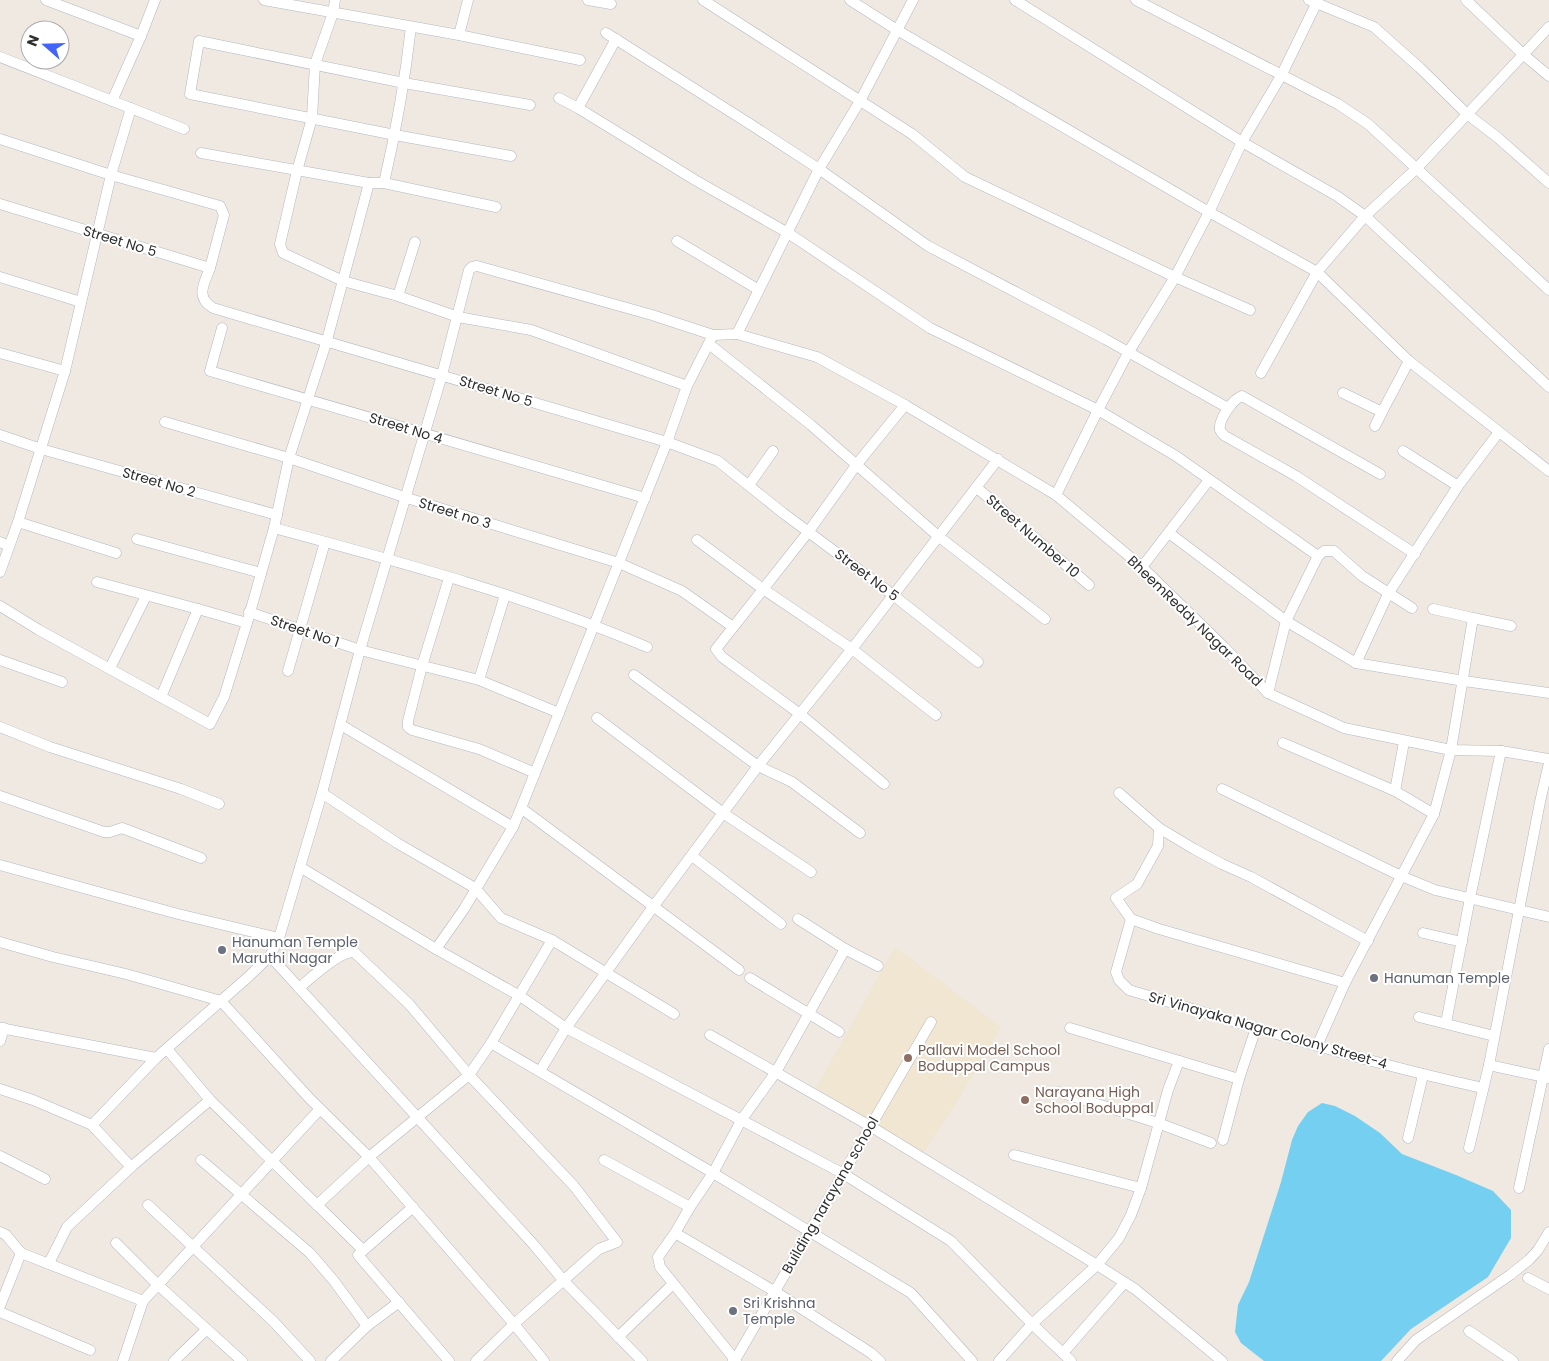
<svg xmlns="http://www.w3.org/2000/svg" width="1549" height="1361" font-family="Poppins,sans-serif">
<rect width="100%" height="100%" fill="#efe9e1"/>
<!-- education -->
<path fill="#f0e6d1" d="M 895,947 L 1001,1027 L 955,1105 L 923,1153 L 816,1088 Z"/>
<!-- water -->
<path fill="#75cff0" d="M 1322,1103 L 1335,1106 L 1355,1116 L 1380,1133 L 1402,1154 L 1456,1175 L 1493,1191 L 1511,1210 L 1511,1238 L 1488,1277 L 1411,1329 L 1381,1361 L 1264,1361 L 1241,1343 L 1235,1332 L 1238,1305 L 1249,1282 L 1281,1182 L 1292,1140 L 1298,1126 L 1308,1112 Z"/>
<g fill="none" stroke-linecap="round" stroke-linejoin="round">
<!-- street casing -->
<g stroke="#b4b7c1" stroke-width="11">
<g id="street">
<path d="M 46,0 L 141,36"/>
<path d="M 264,0 L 459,35 L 580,60"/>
<path d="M 335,0 L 333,13 L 315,64 L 312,118 L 297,171 L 280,244 L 283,253 L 343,281 L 398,296 L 458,317 L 531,330 L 687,386"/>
<path d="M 588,0 L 611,4"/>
<path d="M 703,0 L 912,134 L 965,177 L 1175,277 L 1250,310"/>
<path d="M 850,0 L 897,30 L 1209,212 L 1317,272 L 1409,361 L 1549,471"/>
<path d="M 1015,0 L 1242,142 L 1337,196 L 1365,216 L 1549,387"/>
<path d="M 1136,0 L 1338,104 L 1368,124 L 1549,290"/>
<path d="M 1309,0 L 1374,27 L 1420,68 L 1467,114 L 1497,137 L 1549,183"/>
<path d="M 1466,0 L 1524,55 L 1549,76"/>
<path d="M 606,33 L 750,124 L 819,169 L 928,246 L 1105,339 L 1228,408"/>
<path d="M 459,35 L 468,0"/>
<path d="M 616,39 L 578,108 L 695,180 L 788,233 L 930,328 L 1098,410 L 1176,456 L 1318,556 L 1324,551 L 1334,551 L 1362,576 L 1412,608"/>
<path d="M 0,57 L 184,129"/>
<path d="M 559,98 L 578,108"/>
<path d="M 112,101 L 141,36 L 155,0"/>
<path d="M 0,139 L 111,175 L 220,206 L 224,215 L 210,268"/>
<path d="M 201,153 L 369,183"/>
<path d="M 511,156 L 395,135 L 190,94 L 199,41 L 404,83 L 530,105"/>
<path d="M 384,183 C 396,131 405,80 411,27"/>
<path d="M 0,204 L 210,268 C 204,284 195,297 213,308 L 667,442 L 718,461 L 783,513 L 893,595 L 978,662"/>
<path d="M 677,241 L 759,290"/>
<path d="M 0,277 L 81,302"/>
<path d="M 398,296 L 415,242"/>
<path d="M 222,328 L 210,371 L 645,498"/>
<path d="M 737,334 L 817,357 L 905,405 L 1056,495 L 1142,567 L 1224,647 L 1268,693 L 1344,728 L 1451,750 L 1501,751 L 1549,759"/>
<path d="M 709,344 L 811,425 L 938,536 L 1045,619"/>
<path d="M 0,353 L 65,371 L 18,522 L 0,572"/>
<path d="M 65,371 L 111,175 L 131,108"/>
<path d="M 1261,373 L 1317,272 L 1365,216 L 1416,169 L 1549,27"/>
<path d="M 1343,393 L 1382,412 L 1409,361"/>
<path d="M 165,422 L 289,458 L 407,498 L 619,563 L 682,591 L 733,627"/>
<path d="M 1375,426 L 1382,412"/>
<path d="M 0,435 L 41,449 L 277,515"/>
<path d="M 1403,451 L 1458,486"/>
<path d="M 1380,474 L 1242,396 C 1233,399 1218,420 1220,430 C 1221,433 1223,434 1225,436 L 1296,476 L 1415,554"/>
<path d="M 749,485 L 773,451"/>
<path d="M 976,487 L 1089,585"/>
<path d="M 1056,495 L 1098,410 L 1128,353 L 1175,277 L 1209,212 L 1242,142 L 1281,76 L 1318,0"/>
<path d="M 18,522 L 116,553"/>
<path d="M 274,528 C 400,562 527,596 647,647"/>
<path d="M 1169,533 L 1286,621 L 1356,663 L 1464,681 L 1549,693"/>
<path d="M 137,539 L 261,573"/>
<path d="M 697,540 L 763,589 L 852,649 L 936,715"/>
<path d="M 0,542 L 9,546"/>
<path d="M 1142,567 L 1209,480"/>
<path d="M 449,578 L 422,666 L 408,721 L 408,727 L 412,730 L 479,749 L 535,773"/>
<path d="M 97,582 L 198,609"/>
<path d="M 0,606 L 39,630 L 210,724 L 224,697 L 247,623 L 274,528 L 289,458 L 327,340 L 369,183 L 384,183 L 496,207"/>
<path d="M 249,612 L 360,650 L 479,680 L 559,713"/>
<path d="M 1473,618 L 1511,626"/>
<path d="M 0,660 L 62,682"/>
<path d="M 1356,663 L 1388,594 L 1458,486 L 1499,432"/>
<path d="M 110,668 L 146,596"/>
<path d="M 288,671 L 325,542"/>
<path d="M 634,675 L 758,766 L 792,782 L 860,833"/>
<path d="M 479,680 L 505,595"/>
<path d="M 1268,693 L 1286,621 L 1318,556"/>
<path d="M 161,697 L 198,609 L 247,623"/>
<path d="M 597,718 L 723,813 L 811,872"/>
<path d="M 341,725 L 513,827"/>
<path d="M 0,727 L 50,747 L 181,789 L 219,804"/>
<path d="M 1283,743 L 1395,791 L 1404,742"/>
<path d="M 884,784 L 800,714 L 722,657 L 716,649 L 809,531 L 857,464 L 905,405"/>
<path d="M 1222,789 L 1401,876 L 1435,890 L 1549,917"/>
<path d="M 1395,791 L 1434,814"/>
<path d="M 322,793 L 397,843 L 475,888 L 501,918 L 552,940"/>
<path d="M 1119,793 L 1159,828 L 1194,849 L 1222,864 L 1251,877 L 1368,941"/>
<path d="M 0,796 L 104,832 L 110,832 L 122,828 L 201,858"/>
<path d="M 521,808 L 739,970"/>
<path d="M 1159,828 L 1158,846 L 1137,884 L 1116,898 L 1131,919 L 1159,929 L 1345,983"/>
<path d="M 692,856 L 781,924"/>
<path d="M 0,865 L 178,914 L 279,938"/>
<path d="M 300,867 L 436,949 L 520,996 L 566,1028 L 842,1173 L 951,1241 L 1032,1324 L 1071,1361"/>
<path d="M 1131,919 L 1116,972 L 1119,980 L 1129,990 C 1247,1025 1363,1062 1483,1088"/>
<path d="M 1423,933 L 1462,942"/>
<path d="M 0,942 L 53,957 L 126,974 L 221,1001 L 310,1099 L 369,1157 L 514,1324 L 544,1361"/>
<path d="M 436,949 L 464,909 L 513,827 L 521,808 L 667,442 L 687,386 L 713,335 L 737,334 L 819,169 L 860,101 L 913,0"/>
<path d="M 845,949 L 878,966"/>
<path d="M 270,956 L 534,1245 L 564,1281 L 642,1361"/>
<path d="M 750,978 L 839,1032"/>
<path d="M 299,988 C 311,978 339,951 354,952 L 409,1004 L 469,1075 L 491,1043 L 552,940 L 674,1014"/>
<path d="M 1419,1017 L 1494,1036"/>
<path d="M 1446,1023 L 1470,898 L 1501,751"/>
<path d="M 0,1028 L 156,1058"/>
<path d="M 1070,1028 L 1239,1079 L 1256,1028"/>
<path d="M 710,1035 L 870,1126 L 1097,1265 L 1135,1289 L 1222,1361"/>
<path d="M 0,1041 L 4,1028"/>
<path d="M 491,1043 L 713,1173 L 911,1293 L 972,1361"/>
<path d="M 1317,1046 L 1345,983 L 1434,814 L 1451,750 L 1473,618 L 1433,609"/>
<path d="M 167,1049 L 210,1100 L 363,1250"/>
<path d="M 1489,1065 L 1549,1078"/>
<path d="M 540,1071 L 566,1028 L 653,907 L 758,766 L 852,649 L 998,459"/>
<path d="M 0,1089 L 33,1100 L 92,1125 L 131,1167"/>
<path d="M 1059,1092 L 1158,1123 L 1211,1143"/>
<path d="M 92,1125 L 156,1058 L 247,978 L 270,956 L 279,938 L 322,793 L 360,650 L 442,375 L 469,270 L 472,267 L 477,266 L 652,315 L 713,335"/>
<path d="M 1408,1138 L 1423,1075"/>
<path d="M 1223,1140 L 1239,1079"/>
<path d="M 1469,1148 L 1489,1065 L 1540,802 L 1549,763"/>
<path d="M 1014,1155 L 1141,1188"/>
<path d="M 0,1156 L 45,1179"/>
<path d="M 201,1160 L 310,1253 L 334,1281 L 367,1326"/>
<path d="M 604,1160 L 690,1207"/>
<path d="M 1519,1188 L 1549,1049"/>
<path d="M 148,1205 L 273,1321 L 310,1361"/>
<path d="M 317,1205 L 369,1157 L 469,1075 L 574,1186 L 617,1242 L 599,1249 L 514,1324 L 476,1361"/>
<path d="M 413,1207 L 358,1255 L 449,1361"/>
<path d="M 0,1232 L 6,1235 L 21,1253 L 0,1306"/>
<path d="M 675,1233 L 774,1291 L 871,1353 L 880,1361"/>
<path d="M 116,1243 L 158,1285 L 242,1361"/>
<path d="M 21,1253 L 143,1301"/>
<path d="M 49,1263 L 67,1227 L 131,1167 L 210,1100"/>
<path d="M 1528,1278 L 1549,1289"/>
<path d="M 0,1312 L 90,1350"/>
<path d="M 1469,1331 L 1513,1361"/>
<path d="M 618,1337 L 673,1284"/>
<path d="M 1063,1353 L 1124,1283"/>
<path d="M 123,1361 L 143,1301 L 320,1109"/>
<path d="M 174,1361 L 207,1329"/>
<path d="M 331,1361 L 367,1326 L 399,1302"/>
<path d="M 733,1361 L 738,1355 L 931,1022"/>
<path d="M 736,1361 L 660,1267 L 658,1257 L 675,1233 L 690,1207 L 713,1173 L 742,1119 L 776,1072 L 845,949 L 798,919"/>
<path d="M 999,1361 L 1032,1324 L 1097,1265 L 1119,1238 L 1131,1215 L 1141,1188 L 1168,1090 L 1179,1061"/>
<path d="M 1397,1361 L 1416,1340 L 1510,1275 L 1529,1260 L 1538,1250 L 1549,1232"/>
</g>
</g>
<!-- street -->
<use href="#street" stroke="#fff" stroke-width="10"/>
</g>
<!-- markers -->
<g fill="#6b7280" stroke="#fff" stroke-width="2">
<circle cx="222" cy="950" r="5"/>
<circle cx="1374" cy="978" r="5"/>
<circle cx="733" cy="1311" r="5"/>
</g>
<g fill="#8d6e63" stroke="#fff" stroke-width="2">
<circle cx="908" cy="1058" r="5"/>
<circle cx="1025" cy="1100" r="5"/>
</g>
<g text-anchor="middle" stroke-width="4" stroke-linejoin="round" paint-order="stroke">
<!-- street labels -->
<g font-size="14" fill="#2e2e2e" stroke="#fff">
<text transform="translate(120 241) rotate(17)" y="5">Street No 5</text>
<text transform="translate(496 391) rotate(17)" y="5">Street No 5</text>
<text transform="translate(406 428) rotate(17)" y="5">Street No 4</text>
<text transform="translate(159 482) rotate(16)" y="5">Street No 2</text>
<text transform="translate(455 513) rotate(17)" y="5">Street no 3</text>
<text transform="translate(1033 536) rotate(41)" y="5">Street Number 10</text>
<text transform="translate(867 575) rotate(37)" y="5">Street No 5</text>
<text transform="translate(1195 621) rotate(44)" y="5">BheemReddy Nagar Road</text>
<text transform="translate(305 631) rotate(19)" y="5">Street No 1</text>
<text transform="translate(1268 1030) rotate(16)" y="5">Sri Vinayaka Nagar Colony Street-4</text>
<text transform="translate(830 1195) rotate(-60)" y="5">Building narayana school</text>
</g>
<!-- worship labels -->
<g font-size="14" fill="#5b616d" stroke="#fff" text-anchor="start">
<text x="232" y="947">Hanuman Temple<tspan x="232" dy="16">Maruthi Nagar</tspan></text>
<text x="1384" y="983">Hanuman Temple</text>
<text x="743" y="1308">Sri Krishna<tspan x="743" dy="16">Temple</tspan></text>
</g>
<!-- education labels -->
<g font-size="14" fill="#785e54" stroke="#fff" text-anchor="start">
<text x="918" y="1055">Pallavi Model School<tspan x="918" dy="16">Boduppal Campus</tspan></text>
<text x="1035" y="1097">Narayana High<tspan x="1035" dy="16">School Boduppal</tspan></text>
</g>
</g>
<!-- north arrow -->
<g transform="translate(45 45) rotate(290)"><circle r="24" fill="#ffffff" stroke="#ababab"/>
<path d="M0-4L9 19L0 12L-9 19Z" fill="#4264fb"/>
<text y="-8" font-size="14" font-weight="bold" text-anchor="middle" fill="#2e2e2e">N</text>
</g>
</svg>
